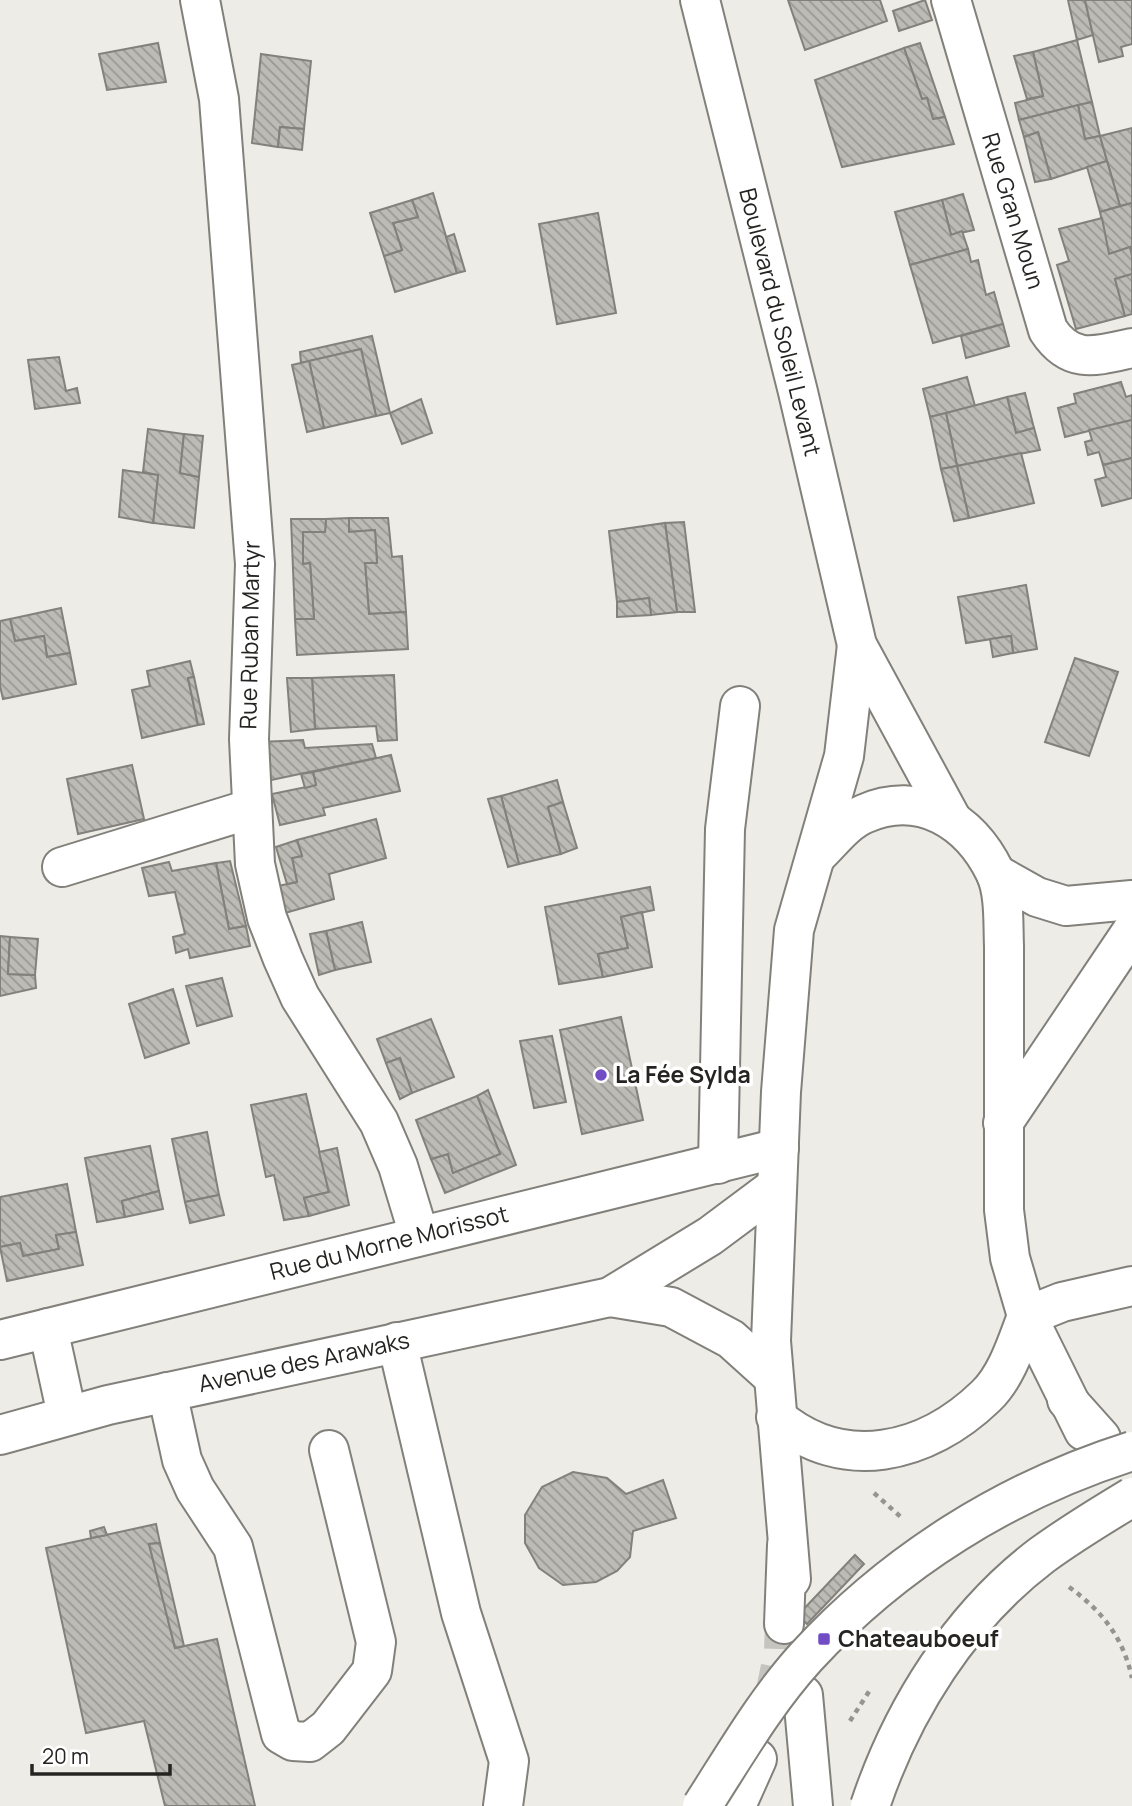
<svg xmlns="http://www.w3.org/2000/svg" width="1132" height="1806" font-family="Manrope,sans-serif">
<defs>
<pattern id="building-back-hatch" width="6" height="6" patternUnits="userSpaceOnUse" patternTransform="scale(1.75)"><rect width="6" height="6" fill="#bdbbb5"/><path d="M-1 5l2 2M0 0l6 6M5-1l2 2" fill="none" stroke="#999893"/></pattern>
</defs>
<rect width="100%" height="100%" fill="#eeece6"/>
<!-- building -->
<g fill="url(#building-back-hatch)" stroke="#82817b" stroke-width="2">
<path d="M 788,0 L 880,0 L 887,21 L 805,50 Z"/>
<path d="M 925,0 L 932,20 L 899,31 L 893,11 Z"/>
<path d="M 1068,0 L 1085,0 L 1093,35 L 1077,40 Z"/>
<path d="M 1085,0 L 1132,0 L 1132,44 L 1121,47 L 1123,56 L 1099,62 Z"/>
<path d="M 1077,40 L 1092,102 L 1019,120 L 1015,103 L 1043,96 L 1033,52 Z"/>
<path d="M 158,43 L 166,82 L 107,90 L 99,54 Z"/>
<path d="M 920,43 L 945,117 L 933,119 L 927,98 L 922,99 L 904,48 Z"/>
<path d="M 904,48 L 922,99 L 927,98 L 933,119 L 945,117 L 954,144 L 842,167 L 815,80 Z"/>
<path d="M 1033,52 L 1043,96 L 1027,99 L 1014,56 Z"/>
<path d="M 261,54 L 311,61 L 304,129 L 280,127 L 278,147 L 252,143 Z"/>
<path d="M 1092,102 L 1100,136 L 1085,139 L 1078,105 Z"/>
<path d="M 1078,105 L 1085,139 L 1100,136 L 1107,161 L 1051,179 L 1038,132 L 1024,137 L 1019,120 Z"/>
<path d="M 280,127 L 304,129 L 302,150 L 278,147 Z"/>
<path d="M 1132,128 L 1132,203 L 1120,206 L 1100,136 Z"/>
<path d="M 1038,132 L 1051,179 L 1035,182 L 1024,137 Z"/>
<path d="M 1107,161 L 1120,206 L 1100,212 L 1087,167 Z"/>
<path d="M 433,193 L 457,273 L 395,292 L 384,256 L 402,250 L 393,223 L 418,217 L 412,200 Z"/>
<path d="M 963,194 L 974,230 L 951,235 L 942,200 Z"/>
<path d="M 412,200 L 418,217 L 393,223 L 402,250 L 384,256 L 370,213 Z"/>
<path d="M 942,200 L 951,235 L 962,231 L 968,249 L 910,265 L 895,212 Z"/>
<path d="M 1132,203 L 1132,256 L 1130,247 L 1109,254 L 1100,212 Z"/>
<path d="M 598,213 L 616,313 L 557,324 L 539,224 Z"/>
<path d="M 1102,218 L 1109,254 L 1130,247 L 1132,256 L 1132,274 L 1115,279 L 1125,316 L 1076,329 L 1057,265 L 1069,261 L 1059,229 Z"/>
<path d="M 454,234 L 465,271 L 457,273 L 446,237 Z"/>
<path d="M 968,249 L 971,262 L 978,260 L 986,295 L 994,292 L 1003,324 L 933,343 L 910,265 Z"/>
<path d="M 1132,274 L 1132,314 L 1125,316 L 1115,279 Z"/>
<path d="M 1003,324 L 1009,346 L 966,358 L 961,336 Z"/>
<path d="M 372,336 L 390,413 L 376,416 L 361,349 L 301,363 L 300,352 Z"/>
<path d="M 361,349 L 376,416 L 324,428 L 309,361 Z"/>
<path d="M 59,357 L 66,391 L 77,388 L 80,403 L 35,409 L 28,360 Z"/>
<path d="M 309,361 L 324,428 L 307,432 L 292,365 Z"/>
<path d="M 967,377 L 975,406 L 930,417 L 923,389 Z"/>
<path d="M 1121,382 L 1126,397 L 1132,395 L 1132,420 L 1065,437 L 1058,408 L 1076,403 L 1074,394 Z"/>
<path d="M 1025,393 L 1034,428 L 1016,433 L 1007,397 Z"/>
<path d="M 1007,397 L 1016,433 L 1034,428 L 1040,450 L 957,466 L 946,413 Z"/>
<path d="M 421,399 L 432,433 L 402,444 L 390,413 Z"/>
<path d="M 946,413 L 957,466 L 941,469 L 930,417 Z"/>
<path d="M 1132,420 L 1132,458 L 1103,465 L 1099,452 L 1088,455 L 1085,442 L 1092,440 L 1089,430 Z"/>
<path d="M 148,429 L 184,434 L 180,473 L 199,477 L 194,528 L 153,523 L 158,475 L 143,472 Z"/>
<path d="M 184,434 L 203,436 L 199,477 L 180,473 Z"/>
<path d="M 1021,453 L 1034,503 L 969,518 L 957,466 Z"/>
<path d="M 1132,458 L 1132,498 L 1102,506 L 1095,480 L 1106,477 L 1103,465 Z"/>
<path d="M 957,466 L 969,518 L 954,521 L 941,469 Z"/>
<path d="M 123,470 L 158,475 L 153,523 L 119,517 Z"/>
<path d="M 349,518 L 388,518 L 392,557 L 402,556 L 406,612 L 369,614 L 365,563 L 377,563 L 375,530 L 349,532 Z"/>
<path d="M 349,518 L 349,532 L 375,530 L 377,563 L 365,563 L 369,614 L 406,612 L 408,649 L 297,655 L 295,619 L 314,619 L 310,563 L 303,564 L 303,532 L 325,532 L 326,519 Z"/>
<path d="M 291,519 L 326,519 L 325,532 L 303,532 L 303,564 L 310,563 L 314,619 L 295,619 Z"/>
<path d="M 684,522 L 695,612 L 677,612 L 665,523 Z"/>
<path d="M 665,523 L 677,612 L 651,615 L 649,598 L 617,602 L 609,531 Z"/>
<path d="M 1026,585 L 1037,649 L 1013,653 L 1011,636 L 966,643 L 958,597 Z"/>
<path d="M 649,598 L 651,615 L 617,617 L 617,602 Z"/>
<path d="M 61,608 L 70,653 L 47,657 L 44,636 L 15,641 L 10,619 Z"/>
<path d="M 10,619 L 15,641 L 44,636 L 47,657 L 70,653 L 76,684 L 3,699 L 0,686 L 0,621 Z"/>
<path d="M 1011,636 L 1013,653 L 993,657 L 990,639 Z"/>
<path d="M 1075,658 L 1118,672 L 1089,756 L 1045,742 Z"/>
<path d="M 190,661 L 194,677 L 188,678 L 198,725 L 142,738 L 132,690 L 150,686 L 147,671 Z"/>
<path d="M 394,675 L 397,740 L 378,741 L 376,726 L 315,729 L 312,678 Z"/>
<path d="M 194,677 L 204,724 L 198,725 L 188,678 Z"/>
<path d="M 287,678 L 312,678 L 315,729 L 291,732 Z"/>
<path d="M 303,740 L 305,748 L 372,744 L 376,758 L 257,783 L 260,742 Z"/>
<path d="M 391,755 L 400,791 L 323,808 L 325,815 L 280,825 L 272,794 L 316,785 L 313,772 Z"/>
<path d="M 132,765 L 144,819 L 78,834 L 67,779 Z"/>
<path d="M 313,772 L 316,785 L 305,788 L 301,774 Z"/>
<path d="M 557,780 L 563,802 L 548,807 L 561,854 L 519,864 L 501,796 Z"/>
<path d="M 501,796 L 519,864 L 508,867 L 488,799 Z"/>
<path d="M 563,802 L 577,848 L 561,854 L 548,807 Z"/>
<path d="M 376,819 L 386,858 L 329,874 L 334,899 L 285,913 L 278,886 L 297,882 L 292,858 L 302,856 L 297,840 Z"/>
<path d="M 297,840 L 302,856 L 292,858 L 297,882 L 287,884 L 276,847 Z"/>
<path d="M 230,861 L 246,926 L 229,929 L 216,863 Z"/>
<path d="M 169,862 L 172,871 L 216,863 L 229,929 L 246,926 L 250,946 L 190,958 L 188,949 L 176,953 L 173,937 L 185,934 L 175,892 L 149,896 L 142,868 Z"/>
<path d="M 650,887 L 654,910 L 621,917 L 628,948 L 598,954 L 603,977 L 559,984 L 545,907 Z"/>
<path d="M 642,912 L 652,967 L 603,977 L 598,954 L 628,948 L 621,917 Z"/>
<path d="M 362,922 L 371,962 L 335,970 L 326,931 Z"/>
<path d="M 326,931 L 335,970 L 319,975 L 310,934 Z"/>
<path d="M 0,936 L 10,937 L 8,974 L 35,975 L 36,988 L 0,996 Z"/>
<path d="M 10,937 L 38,939 L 35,975 L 8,974 Z"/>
<path d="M 222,978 L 232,1016 L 197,1026 L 186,986 Z"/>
<path d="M 173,989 L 189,1043 L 145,1058 L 129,1004 Z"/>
<path d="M 621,1017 L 643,1120 L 582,1134 L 560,1030 Z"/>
<path d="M 431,1019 L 454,1077 L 412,1093 L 400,1058 L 386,1063 L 377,1039 Z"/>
<path d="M 552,1036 L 566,1102 L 534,1108 L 520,1041 Z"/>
<path d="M 400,1058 L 412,1093 L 400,1099 L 386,1063 Z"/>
<path d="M 488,1090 L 516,1165 L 445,1193 L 431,1159 L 448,1154 L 453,1173 L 500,1154 L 477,1096 Z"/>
<path d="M 306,1094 L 329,1192 L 304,1198 L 309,1216 L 284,1220 L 274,1175 L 266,1177 L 251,1105 Z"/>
<path d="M 477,1096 L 500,1154 L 453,1173 L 448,1154 L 431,1159 L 416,1120 Z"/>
<path d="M 207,1132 L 219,1195 L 185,1202 L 172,1139 Z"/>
<path d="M 150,1146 L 159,1191 L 122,1201 L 125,1217 L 97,1222 L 85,1158 Z"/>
<path d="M 337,1148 L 349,1205 L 309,1216 L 304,1198 L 329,1192 L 319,1152 Z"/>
<path d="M 67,1184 L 76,1232 L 56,1235 L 59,1249 L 23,1256 L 20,1243 L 0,1247 L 0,1197 Z"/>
<path d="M 159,1191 L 163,1209 L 125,1217 L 122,1201 Z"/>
<path d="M 219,1195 L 224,1215 L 190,1223 L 185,1202 Z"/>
<path d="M 76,1232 L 83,1265 L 7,1281 L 0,1247 L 20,1243 L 23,1256 L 59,1249 L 56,1235 Z"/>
<path d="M 573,1472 L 607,1478 L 626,1494 L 663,1480 L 676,1518 L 633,1531 L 630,1557 L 617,1571 L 596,1582 L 563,1585 L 539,1568 L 525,1543 L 525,1515 L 542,1487 Z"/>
<path d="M 156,1524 L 160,1543 L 149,1544 L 175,1648 L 217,1639 L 255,1806 L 165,1806 L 144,1721 L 86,1733 L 46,1548 Z"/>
<path d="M 104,1527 L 107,1535 L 91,1538 L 90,1531 Z"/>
<path d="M 160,1543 L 184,1646 L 175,1648 L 149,1544 Z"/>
<path d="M 855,1555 L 864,1564 L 807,1624 L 798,1615 Z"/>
</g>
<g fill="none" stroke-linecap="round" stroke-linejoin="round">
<!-- major-tunnel -->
<path stroke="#c6c4bf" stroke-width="38" stroke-dasharray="38 19" stroke-linecap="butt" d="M 1090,1443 L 1132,1521"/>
<!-- highway-tunnel -->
<path stroke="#c6c4bf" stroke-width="38" stroke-dasharray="38 19" stroke-linecap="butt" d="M 772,1705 L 783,1652 L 784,1624"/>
<!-- minor casing -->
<g stroke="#82807b" stroke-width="42">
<g id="minor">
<path d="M 200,0 L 219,99 L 255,564 L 249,739 L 255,864 L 267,918 L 283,959 L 300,997 L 379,1122 L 398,1166 L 419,1235"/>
<path d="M 951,0 L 1048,330 C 1071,365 1096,356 1132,348"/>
<path d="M 62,867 L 250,809"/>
<path d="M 996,874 L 1037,897 L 1066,906 L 1132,900"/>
<path d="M 1003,1123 L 1132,931"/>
<path d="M 718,1164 L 725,829 L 740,706"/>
<path d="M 610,1297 L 671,1307 L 731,1339 L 772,1376"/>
<path d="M 1027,1316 L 1062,1302 L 1132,1286"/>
<path d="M 48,1328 L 67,1415"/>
<path d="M 0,1340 L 779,1148"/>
<path d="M 397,1342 L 461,1613 L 509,1761 L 503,1806"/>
<path d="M 167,1392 L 182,1460 L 195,1489 L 233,1547 L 281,1734 L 293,1741 L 310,1742 L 328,1728 L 372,1671 L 376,1642 L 329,1450"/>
<path d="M 0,1435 L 108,1405 L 610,1297 L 710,1236 L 777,1186"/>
</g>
</g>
<!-- major casing -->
<g stroke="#82807b" stroke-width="42">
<g id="major">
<path d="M 700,0 L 798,392 L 857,645 L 951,818"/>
<path d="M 816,856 C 831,842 845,822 864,814 C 920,789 970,821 995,872 C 1005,893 1003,923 1004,946 L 1004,1210 L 1010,1258 L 1027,1316 L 1084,1431"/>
<path d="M 776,1417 C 843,1474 926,1454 986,1396 C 1007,1376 1017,1342 1027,1316"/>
<path d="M 791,1579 L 771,1341 L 781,1092 L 794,930 L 844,756 L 857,645"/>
<path d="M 803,1695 L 813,1806"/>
</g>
</g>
<!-- highway casing -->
<g stroke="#82807b" stroke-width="42">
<g id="highway">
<path d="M 1067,1400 L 1101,1438"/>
<path d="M 784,1624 L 787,1545"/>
<path d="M 736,1806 L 757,1759"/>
</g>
</g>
<!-- path -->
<g stroke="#969490" stroke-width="4.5" stroke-dasharray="5 5" stroke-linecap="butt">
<path d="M 874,1493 L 902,1518"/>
<path d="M 1069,1587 C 1102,1611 1123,1637 1132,1678"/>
<path d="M 850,1721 L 870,1690"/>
</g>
<!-- minor -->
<use href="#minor" stroke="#fff" stroke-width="38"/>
<!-- major -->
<use href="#major" stroke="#fff" stroke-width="38"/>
<!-- highway -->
<use href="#highway" stroke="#fff" stroke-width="38"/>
<!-- minor-bridge casing -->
<g stroke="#82807b" stroke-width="42" stroke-linecap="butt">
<path id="minor-bridge" d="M 702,1806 C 735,1755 765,1702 806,1657 C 894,1561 1008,1490 1132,1451"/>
</g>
<!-- highway-bridge casing -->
<g stroke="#82807b" stroke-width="42" stroke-linecap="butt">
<path id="highway-bridge" d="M 870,1806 C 902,1710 960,1617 1042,1555 C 1071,1534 1102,1515 1132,1497"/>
</g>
<!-- minor-bridge -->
<use href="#minor-bridge" stroke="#fff" stroke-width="38"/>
<!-- highway-bridge -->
<use href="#highway-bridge" stroke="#fff" stroke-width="38"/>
</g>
<!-- markers -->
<g fill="#714cc5" stroke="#fff" stroke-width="2.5">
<circle cx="601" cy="1075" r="7"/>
<rect x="817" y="1632" width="14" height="14" rx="3.5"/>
</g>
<g text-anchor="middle" stroke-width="7" stroke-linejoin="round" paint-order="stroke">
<!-- street labels -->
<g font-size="23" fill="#252422" stroke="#fff">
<text transform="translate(1013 211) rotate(73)" y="8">Rue Gran Moun</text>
<text transform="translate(780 322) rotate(76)" y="8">Boulevard du Soleil Levant</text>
<text transform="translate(250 635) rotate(-89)" y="8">Rue Ruban Martyr</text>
<text transform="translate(389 1243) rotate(-14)" y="8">Rue du Morne Morissot</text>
<text transform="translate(304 1362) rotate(-12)" y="8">Avenue des Arawaks</text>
</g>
<!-- poi labels -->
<g font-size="23" font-weight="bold" fill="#252422" stroke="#fff" text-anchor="start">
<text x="615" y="1083">La Fée Sylda</text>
<text x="838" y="1647">Chateauboeuf</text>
</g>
</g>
<!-- scale -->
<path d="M32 1764v10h138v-10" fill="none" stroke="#252422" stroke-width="3.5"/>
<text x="42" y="1764" font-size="21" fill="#252422" stroke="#ffffff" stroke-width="5" paint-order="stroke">20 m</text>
</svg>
